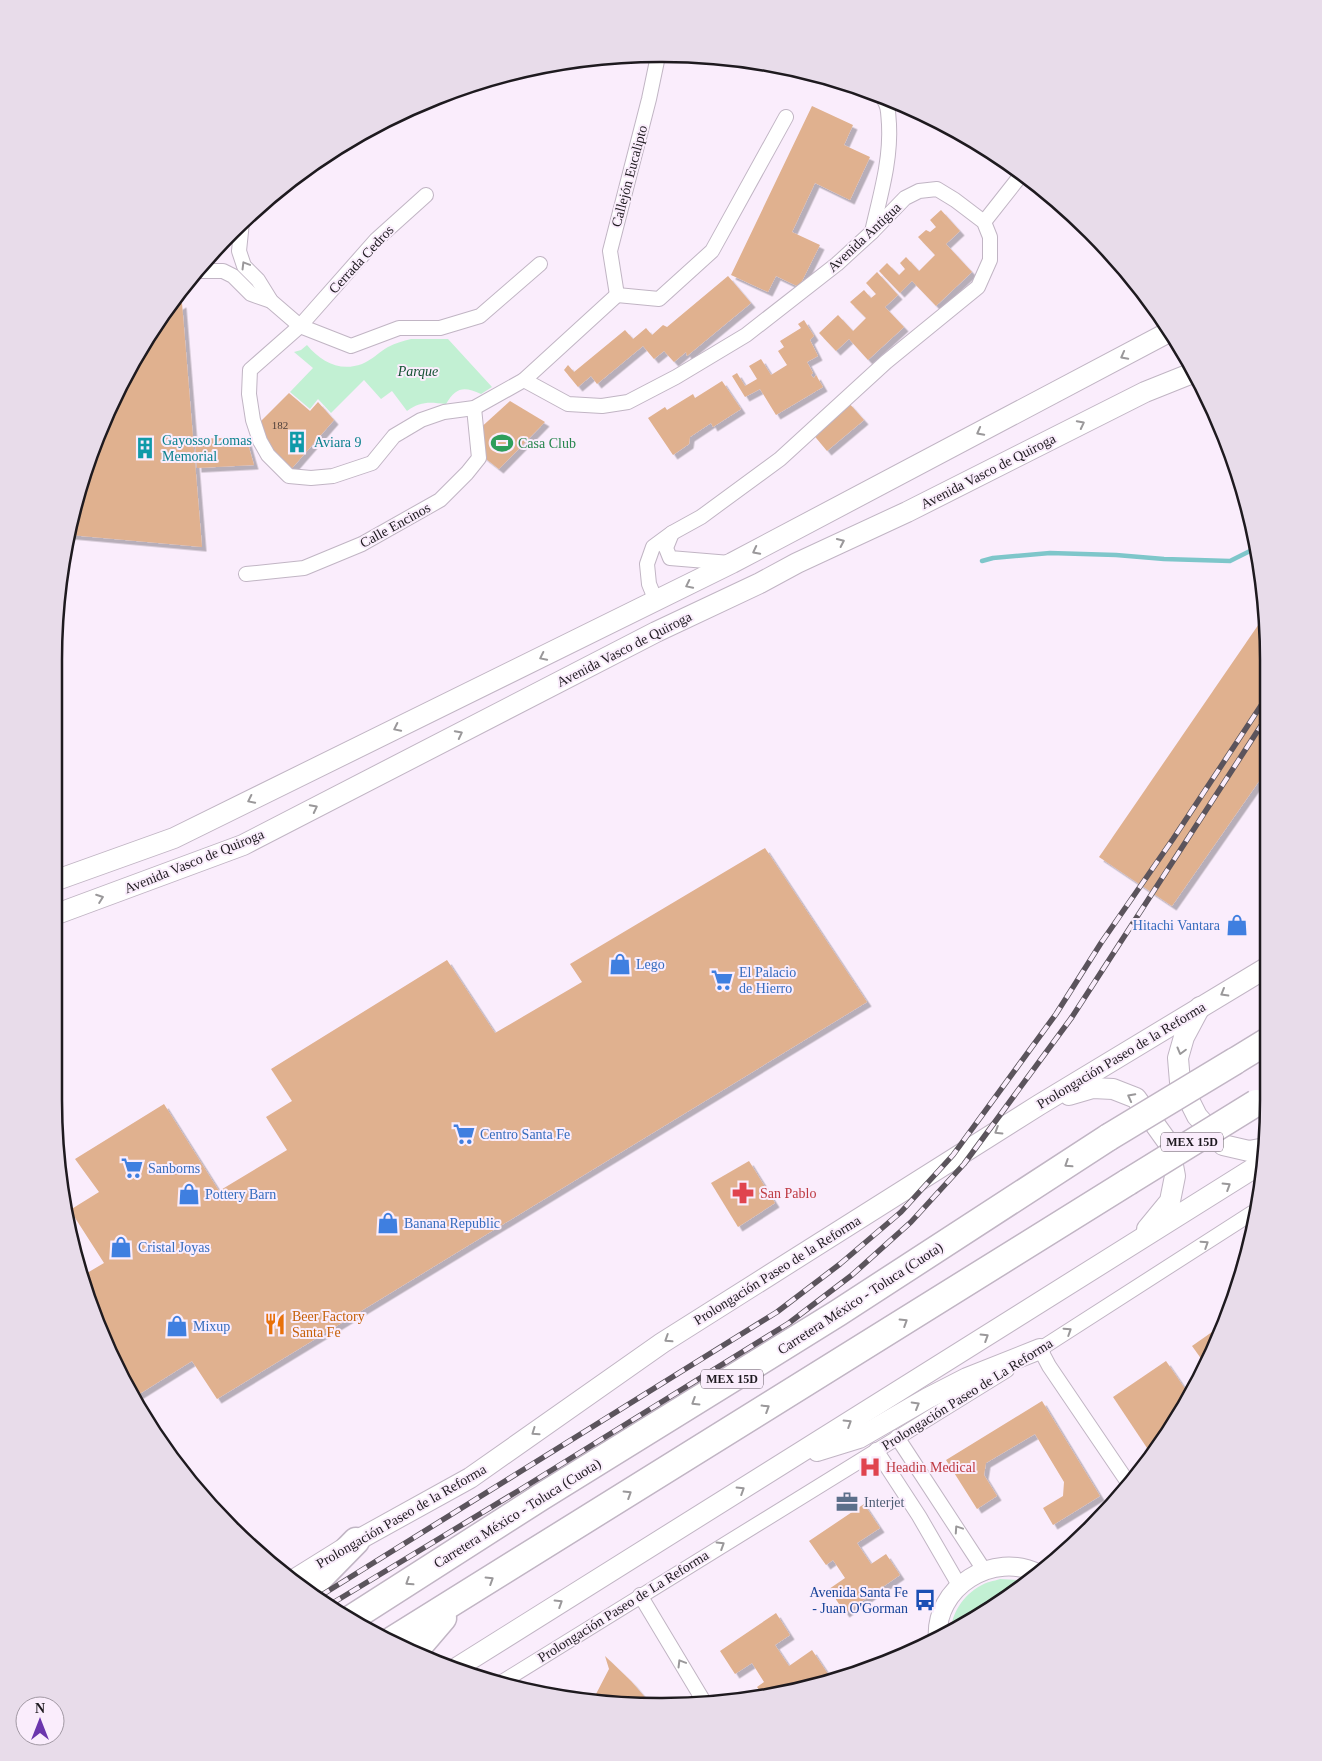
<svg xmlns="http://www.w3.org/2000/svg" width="1322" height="1761" font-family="Georgia,serif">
<defs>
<filter id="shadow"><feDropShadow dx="4.5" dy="4.5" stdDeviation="0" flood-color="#0004"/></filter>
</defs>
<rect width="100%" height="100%" fill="#faedfc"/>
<!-- green -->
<g fill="#c2f0d3">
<path d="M 411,339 L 448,339 L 492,387 L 481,394 C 464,386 456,387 446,404 C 429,402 421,401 407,411 L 392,391 L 381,399 L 364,380 L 331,413 L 318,399 L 310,409 L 290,392 L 313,368 L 294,352 L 301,350 L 307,345 C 321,362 340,372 362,364 C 372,360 379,352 388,347 C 396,343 403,341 411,339 Z"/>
<path d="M 1000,1579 L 1020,1580 L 1028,1583 L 951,1632 C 951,1613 964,1595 980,1586 C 986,1582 994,1581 1000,1579 Z"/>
</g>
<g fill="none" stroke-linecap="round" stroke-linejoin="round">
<!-- stream -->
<path stroke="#7ec6ca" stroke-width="4.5" d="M 982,561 L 993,558 L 1050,553 L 1116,555 L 1164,559 L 1230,561 L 1254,549"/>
</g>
<!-- building -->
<g fill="#e0b18f" filter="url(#shadow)">
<path d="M 812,106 L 853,125 L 844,145 L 870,157 L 850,200 L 815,183 L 792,232 L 820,245 L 799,287 L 776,276 L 768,292 L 731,275 Z"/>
<path d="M 941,210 L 960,231 L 946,244 L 972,272 L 936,306 L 912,281 L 900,293 L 879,271 L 887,263 L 899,275 L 905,269 L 900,263 L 906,257 L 919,271 L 935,255 L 918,237 L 926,230 L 930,232 L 936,227 L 930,220 Z"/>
<path d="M 877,272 L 898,295 L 885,307 L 904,327 L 868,360 L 849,339 L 836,351 L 819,333 L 838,315 L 853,331 L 866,318 L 850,302 L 864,290 L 871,298 L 876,294 L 866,283 Z"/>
<path d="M 728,276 L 751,303 L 687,356 L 686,352 L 674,362 L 664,351 L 654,359 L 643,346 L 597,384 L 591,376 L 578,387 L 564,370 L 568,365 L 574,372 L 625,330 L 633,339 L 646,328 L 652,335 L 663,325 L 667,327 Z"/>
<path d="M 182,303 L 202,547 L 70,535 L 74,504 L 116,393 L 156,323 L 166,312 Z"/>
<path d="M 804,320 L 814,336 L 810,340 L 818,356 L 807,362 L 813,373 L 811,375 L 814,378 L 816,375 L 823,387 L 776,415 L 760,389 L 745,397 L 732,376 L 737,373 L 745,386 L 757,379 L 749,366 L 761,359 L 771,375 L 787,365 L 778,351 L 784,347 L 780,341 L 801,328 L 798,324 Z"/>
<path d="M 722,381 L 741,409 L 713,427 L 711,423 L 690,437 L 689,444 L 673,455 L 648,418 L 665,407 L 667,410 L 693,394 L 695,398 Z"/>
<path d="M 289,393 L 310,411 L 318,402 L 334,420 L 287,474 L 268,455 L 261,421 Z"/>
<path d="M 510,401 L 545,422 L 499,469 L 481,455 L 477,431 Z"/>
<path d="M 848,402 L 864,420 L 827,451 L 812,433 Z"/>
<path d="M 246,437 L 254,465 L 197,468 L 195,439 Z"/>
<path d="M 1263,618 L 1264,774 L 1172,906 L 1099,857 Z"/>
<path d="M 765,848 L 867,1002 L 217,1399 L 192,1361 L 133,1398 L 82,1276 L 104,1263 L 70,1210 L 99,1192 L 75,1159 L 164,1104 L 219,1191 L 287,1150 L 266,1117 L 292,1101 L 271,1069 L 447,960 L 495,1033 L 582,982 L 570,964 Z"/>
<path d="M 749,1161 L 775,1203 L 738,1227 L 711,1183 Z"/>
<path d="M 1222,1325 L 1222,1326 L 1205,1364 L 1192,1346 Z"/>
<path d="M 1166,1361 L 1190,1396 L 1187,1403 L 1163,1437 L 1147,1448 L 1113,1397 Z"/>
<path d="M 1042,1401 L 1100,1496 L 1053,1525 L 1043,1508 L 1063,1496 L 1064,1482 L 1035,1434 L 986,1463 L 984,1475 L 997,1496 L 977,1509 L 946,1460 Z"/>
<path d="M 864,1504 L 880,1528 L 857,1543 L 871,1564 L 886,1554 L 900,1575 L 845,1613 L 829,1589 L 845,1578 L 833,1560 L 826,1565 L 809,1541 Z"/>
<path d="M 776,1613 L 790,1635 L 775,1645 L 789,1666 L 812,1650 L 828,1674 L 813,1684 L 762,1694 L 757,1687 L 764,1682 L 752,1663 L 735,1674 L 720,1651 Z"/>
<path d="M 605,1656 L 631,1681 L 650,1703 L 599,1699 L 596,1694 L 609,1669 Z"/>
</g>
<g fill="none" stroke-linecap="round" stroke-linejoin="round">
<!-- minor casing -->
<g stroke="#c1b5c4" stroke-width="16">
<g id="minor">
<path d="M 426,195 L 376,240 L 300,326 L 250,370 L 249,394 L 253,420 L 260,441 L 268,455 L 289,476 L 311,478 L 333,476 L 372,463 L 394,436 L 421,420 L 444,412 L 474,408 L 524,380 L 617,295"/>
<path d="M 242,222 L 239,251 L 244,266 L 258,280 L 271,301 L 300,326 L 351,346 L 399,328 L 440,328 L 480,316 L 540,264"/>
<path d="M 984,222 L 1021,175"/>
<path d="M 872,232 C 880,196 891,161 889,124 C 888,114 889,107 883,98"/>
<path d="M 200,271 L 223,271 L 233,276 L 251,294 L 271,301"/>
<path d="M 617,295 L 659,299 L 712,251 L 786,117"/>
<path d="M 617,295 L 610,251 L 649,99 L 658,56"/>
<path d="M 524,380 L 568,404 L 602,406 L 628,402 L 676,377 L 746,335 L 837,264 L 872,232 L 905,198 L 919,191 L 937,189 L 955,200 L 984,222 L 990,237 L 990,260 L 978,287 L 886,362 L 780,459 L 701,517 L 672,533 L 653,547 L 647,564 L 649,584 L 656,601"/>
<path d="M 672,533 L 666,548 L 670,558 L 730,563"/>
<path d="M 246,574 L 304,568 L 362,544 L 440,500 L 467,473 L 479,458 L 474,408"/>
<path d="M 1040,1349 L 1049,1366 L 1129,1484"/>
<path d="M 1034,1353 L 1252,1213"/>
<path d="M 897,1437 L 984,1570"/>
<path d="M 876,1450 L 919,1516 L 959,1585"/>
<path d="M 640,1595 L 706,1705"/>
<path d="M 502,1682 L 1007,1370"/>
</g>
</g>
<!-- tertiary casing -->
<g stroke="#c1b5c4" stroke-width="20">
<path id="tertiary" d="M 938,1640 C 933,1587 994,1550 1039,1574"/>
</g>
<!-- secondary casing -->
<g stroke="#c1b5c4" stroke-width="22">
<g id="secondary">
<path d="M 54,881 L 174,838 L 732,563 L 1167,333"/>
<path d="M 54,915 L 243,845 L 656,632 L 760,583 L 797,563 L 907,512 L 1145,392 L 1190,374"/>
<path d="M 1200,1007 L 1184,1037 L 1178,1058 L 1180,1082 L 1197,1116 L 1223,1145 L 1249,1151 L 1265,1148"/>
<path d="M 1069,1095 L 1093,1088 L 1113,1089 L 1136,1098 L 1169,1144 L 1175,1176 L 1170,1201 L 1147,1229"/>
<path d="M 817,1451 L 859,1438 L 928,1398 L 967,1378 L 1040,1349"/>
<path d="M 295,1579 L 356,1541 L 470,1478 L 662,1343 L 1039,1105 L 1266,968"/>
<path d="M 458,1667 L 1262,1163"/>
</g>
</g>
<!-- motorway casing -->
<g stroke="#c1b5c4" stroke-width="29">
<g id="motorway">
<path d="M 1235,1061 L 1266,1042"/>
<path d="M 309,1589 L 356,1541"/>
<path d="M 352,1618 L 541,1497 L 838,1313 L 1109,1137"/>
<path d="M 389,1642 L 1128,1182"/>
<path d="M 414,1652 L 443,1618"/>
</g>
</g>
<!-- minor -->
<use href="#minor" stroke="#fff" stroke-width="14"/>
<!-- tertiary -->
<use href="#tertiary" stroke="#fff" stroke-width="18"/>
<!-- secondary -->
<use href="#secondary" stroke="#fff" stroke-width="20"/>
<!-- motorway -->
<use href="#motorway" stroke="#fff" stroke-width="26"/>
<!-- rail casing -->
<g stroke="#5b545c" stroke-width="5.5">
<g id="rail">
<path d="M 320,1596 L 777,1312 L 840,1264 L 901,1212 L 953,1155 L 1056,1014 L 1101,943 L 1173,839 L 1264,701"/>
<path d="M 331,1604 L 518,1491 L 789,1323 L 852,1275 L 911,1222 L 964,1164 L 1072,1017 L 1264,721"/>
</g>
</g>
<!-- rail -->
<use href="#rail" stroke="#faedfc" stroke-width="4" stroke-dasharray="11" stroke-linecap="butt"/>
<!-- motorway-bridge casing -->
<g stroke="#c1b5c4" stroke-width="29" stroke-linecap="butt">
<g id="motorway-bridge">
<path d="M 1109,1137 L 1235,1061"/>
<path d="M 1128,1182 L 1256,1103"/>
</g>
</g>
<!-- motorway-bridge -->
<use href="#motorway-bridge" stroke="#fff" stroke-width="26"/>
</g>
<!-- one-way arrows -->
<defs><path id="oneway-chevron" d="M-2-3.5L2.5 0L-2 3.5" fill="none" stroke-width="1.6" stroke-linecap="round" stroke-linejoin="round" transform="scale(1.25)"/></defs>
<g stroke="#9a989a">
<use href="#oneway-chevron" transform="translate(245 265) rotate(-121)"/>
<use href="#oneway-chevron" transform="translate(1124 356) rotate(152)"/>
<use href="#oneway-chevron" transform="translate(1081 424) rotate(-27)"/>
<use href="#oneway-chevron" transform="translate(980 432) rotate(152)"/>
<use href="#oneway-chevron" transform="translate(841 542) rotate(-25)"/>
<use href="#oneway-chevron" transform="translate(756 551) rotate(153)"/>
<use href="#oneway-chevron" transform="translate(689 585) rotate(154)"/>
<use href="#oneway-chevron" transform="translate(543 657) rotate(154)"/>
<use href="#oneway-chevron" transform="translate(397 728) rotate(154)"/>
<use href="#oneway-chevron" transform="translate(459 734) rotate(-27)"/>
<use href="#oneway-chevron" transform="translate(251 800) rotate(154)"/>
<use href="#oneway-chevron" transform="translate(314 808) rotate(-27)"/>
<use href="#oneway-chevron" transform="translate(100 898) rotate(-20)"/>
<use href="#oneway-chevron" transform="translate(1224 993) rotate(150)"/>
<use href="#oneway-chevron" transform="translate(1181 1051) rotate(105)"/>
<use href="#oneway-chevron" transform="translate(1131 1097) rotate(-152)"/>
<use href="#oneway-chevron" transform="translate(998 1131) rotate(148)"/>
<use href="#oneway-chevron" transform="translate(1068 1164) rotate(147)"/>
<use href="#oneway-chevron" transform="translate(1227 1186) rotate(-32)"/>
<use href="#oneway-chevron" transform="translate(1205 1244) rotate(-33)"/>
<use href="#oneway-chevron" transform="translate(904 1322) rotate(-32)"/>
<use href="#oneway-chevron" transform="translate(1068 1331) rotate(-33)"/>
<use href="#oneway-chevron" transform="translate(985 1337) rotate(-32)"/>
<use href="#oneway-chevron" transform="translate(668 1339) rotate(147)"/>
<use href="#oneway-chevron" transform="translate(695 1402) rotate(148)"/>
<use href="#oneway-chevron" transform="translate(916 1405) rotate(-30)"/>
<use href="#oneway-chevron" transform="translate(766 1408) rotate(-32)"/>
<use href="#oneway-chevron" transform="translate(848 1423) rotate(-32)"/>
<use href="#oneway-chevron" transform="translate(535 1432) rotate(145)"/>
<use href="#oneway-chevron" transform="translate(741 1490) rotate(-32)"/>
<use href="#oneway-chevron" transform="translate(628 1494) rotate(-32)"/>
<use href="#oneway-chevron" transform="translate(958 1529) rotate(-124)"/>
<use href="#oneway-chevron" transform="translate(721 1545) rotate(-32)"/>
<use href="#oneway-chevron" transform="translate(490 1580) rotate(-32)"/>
<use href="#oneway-chevron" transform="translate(409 1582) rotate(147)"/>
<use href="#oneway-chevron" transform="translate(559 1603) rotate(-32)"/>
<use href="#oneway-chevron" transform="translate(681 1663) rotate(-121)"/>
</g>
<!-- icons -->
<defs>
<g id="building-bare" transform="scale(1.725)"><path d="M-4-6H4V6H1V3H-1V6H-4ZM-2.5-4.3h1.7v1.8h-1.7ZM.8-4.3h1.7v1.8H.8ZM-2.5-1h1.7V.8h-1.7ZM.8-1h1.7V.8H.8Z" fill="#0f9aa8" stroke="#faedfc" stroke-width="2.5" paint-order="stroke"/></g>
<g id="stadium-bare" transform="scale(1.725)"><path d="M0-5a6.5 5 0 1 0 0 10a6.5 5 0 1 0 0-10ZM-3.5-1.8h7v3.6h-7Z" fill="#2e9e5b" stroke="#faedfc" stroke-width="2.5" paint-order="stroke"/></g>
<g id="shop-bare" transform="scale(1.725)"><path d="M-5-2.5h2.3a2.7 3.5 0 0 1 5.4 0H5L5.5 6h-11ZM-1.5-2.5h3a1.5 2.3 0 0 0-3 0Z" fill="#3f7fe0" stroke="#faedfc" stroke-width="2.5" paint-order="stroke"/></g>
<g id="supermarket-bare" transform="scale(1.725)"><path d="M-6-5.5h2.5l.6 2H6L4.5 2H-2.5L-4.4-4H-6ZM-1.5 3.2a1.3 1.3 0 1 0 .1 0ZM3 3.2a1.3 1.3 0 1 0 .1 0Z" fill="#3f7fe0" stroke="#faedfc" stroke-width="2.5" paint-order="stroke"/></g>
<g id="pharmacy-bare" transform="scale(1.725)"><path d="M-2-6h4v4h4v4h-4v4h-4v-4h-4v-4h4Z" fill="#e0444e" stroke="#faedfc" stroke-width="2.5" paint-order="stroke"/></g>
<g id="restaurant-bare" transform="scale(1.725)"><path d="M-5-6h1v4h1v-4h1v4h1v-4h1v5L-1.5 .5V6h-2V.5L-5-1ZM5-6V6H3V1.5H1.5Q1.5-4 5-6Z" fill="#e8710a" stroke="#faedfc" stroke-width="2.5" paint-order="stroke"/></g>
<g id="hospital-bare" transform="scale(1.725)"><path d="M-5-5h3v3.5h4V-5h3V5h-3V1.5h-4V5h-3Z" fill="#e0444e" stroke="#faedfc" stroke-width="2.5" paint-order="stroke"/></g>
<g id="office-bare" transform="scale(1.725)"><path d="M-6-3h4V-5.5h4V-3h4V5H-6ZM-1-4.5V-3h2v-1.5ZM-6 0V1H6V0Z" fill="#5c6f8a" stroke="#faedfc" stroke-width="2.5" paint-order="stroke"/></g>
<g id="bus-bare" transform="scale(1.725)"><path d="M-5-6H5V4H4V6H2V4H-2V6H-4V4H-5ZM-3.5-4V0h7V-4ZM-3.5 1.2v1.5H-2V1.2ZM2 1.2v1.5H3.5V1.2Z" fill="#1a4fb4" stroke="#faedfc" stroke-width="2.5" paint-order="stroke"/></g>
</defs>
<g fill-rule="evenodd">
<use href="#building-bare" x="297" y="442"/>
<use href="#stadium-bare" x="502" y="443"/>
<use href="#building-bare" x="145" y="448"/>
<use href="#shop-bare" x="1237" y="925"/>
<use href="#shop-bare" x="620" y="964"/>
<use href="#supermarket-bare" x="722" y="980"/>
<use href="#supermarket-bare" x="464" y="1134"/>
<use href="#supermarket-bare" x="132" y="1168"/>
<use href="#pharmacy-bare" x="743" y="1193"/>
<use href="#shop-bare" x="189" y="1194"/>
<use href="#shop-bare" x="388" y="1223"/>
<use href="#shop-bare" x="121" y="1247"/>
<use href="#restaurant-bare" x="275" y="1324"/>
<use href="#shop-bare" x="177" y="1326"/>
<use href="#hospital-bare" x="870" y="1467"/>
<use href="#office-bare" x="847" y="1502"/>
<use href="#bus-bare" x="925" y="1600"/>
</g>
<g text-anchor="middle" stroke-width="4" stroke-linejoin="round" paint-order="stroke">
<!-- number labels -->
<g font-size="11" fill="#4e403b">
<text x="280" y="429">182</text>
</g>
<!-- shield labels -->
<g fill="#faedfc" stroke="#605961" stroke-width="1">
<rect x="1161" y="1132.5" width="62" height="19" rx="4"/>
<rect x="701" y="1369.5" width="62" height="19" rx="4"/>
</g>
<g font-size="12" font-weight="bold" fill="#1e1a1f">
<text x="1192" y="1146">MEX 15D</text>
<text x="732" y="1383">MEX 15D</text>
</g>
<!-- street labels -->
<g font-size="14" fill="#1e1a1f" stroke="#faedfc">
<text transform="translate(629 176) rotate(-75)" y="5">Callejón Eucalipto</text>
<text transform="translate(864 237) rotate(-43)" y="5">Avenida Antigua</text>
<text transform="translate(361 259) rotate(-47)" y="5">Cerrada Cedros</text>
<text transform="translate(988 471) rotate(-27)" y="5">Avenida Vasco de Quiroga</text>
<text transform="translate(395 525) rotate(-29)" y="5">Calle Encinos</text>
<text transform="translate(624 649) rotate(-27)" y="5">Avenida Vasco de Quiroga</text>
<text transform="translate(194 861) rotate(-22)" y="5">Avenida Vasco de Quiroga</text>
<text transform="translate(1121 1055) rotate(-31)" y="5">Prolongación Paseo de la Reforma</text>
<text transform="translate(777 1270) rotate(-32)" y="5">Prolongación Paseo de la Reforma</text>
<text transform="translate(860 1298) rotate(-33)" y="5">Carretera México - Toluca (Cuota)</text>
<text transform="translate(967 1394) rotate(-32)" y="5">Prolongación Paseo de La Reforma</text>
<text transform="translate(517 1513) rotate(-32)" y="5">Carretera México - Toluca (Cuota)</text>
<text transform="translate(401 1516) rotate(-30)" y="5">Prolongación Paseo de la Reforma</text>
<text transform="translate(623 1606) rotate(-32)" y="5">Prolongación Paseo de La Reforma</text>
</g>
<!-- park labels -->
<g font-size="14" font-style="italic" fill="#135132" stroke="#faedfc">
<text x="418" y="376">Parque</text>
</g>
<!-- culture labels -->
<g font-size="14" fill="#0d838f" stroke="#faedfc" text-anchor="start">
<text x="162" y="445">Gayosso Lomas<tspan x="162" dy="16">Memorial</tspan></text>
<text x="314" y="447">Aviara 9</text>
</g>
<!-- leisure labels -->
<g font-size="14" fill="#27864d" stroke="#faedfc" text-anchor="start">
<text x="518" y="448">Casa Club</text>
</g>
<!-- shop labels -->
<g font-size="14" fill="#366cbe" stroke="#faedfc" text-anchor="start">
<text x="1220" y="930" text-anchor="end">Hitachi Vantara</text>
<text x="636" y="969">Lego</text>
<text x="739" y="977">El Palacio<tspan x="739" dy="16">de Hierro</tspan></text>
<text x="480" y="1139">Centro Santa Fe</text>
<text x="148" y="1173">Sanborns</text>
<text x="205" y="1199">Pottery Barn</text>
<text x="404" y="1228">Banana Republic</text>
<text x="138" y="1252">Cristal Joyas</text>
<text x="193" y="1331">Mixup</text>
</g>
<!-- health labels -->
<g font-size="14" fill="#be3a42" stroke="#faedfc" text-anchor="start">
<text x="760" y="1198">San Pablo</text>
<text x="886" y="1472">Headin Medical</text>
</g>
<!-- food labels -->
<g font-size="14" fill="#c56008" stroke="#faedfc" text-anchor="start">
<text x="292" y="1321">Beer Factory<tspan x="292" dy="16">Santa Fe</tspan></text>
</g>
<!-- service labels -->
<g font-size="14" fill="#4e5e75" stroke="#faedfc" text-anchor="start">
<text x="864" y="1507">Interjet</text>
</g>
<!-- transit labels -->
<g font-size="14" fill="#164399" stroke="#faedfc" text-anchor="end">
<text x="908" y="1597">Avenida Santa Fe<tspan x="908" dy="16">- Juan O'Gorman</tspan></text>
</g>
</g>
<!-- crop -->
<path d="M0 0H1322V1761H0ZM660 62H662A598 598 0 0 1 1260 660V1100A598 598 0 0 1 662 1698H660A598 598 0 0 1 62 1100V660A598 598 0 0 1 660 62Z" fill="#e8dcea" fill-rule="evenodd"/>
<path fill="none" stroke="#1e1a1f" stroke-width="2.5" d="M660 62H662A598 598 0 0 1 1260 660V1100A598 598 0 0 1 662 1698H660A598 598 0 0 1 62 1100V660A598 598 0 0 1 660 62Z"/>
<!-- north arrow -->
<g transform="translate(40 1721)"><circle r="24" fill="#faedfc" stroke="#a299a4"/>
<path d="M0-4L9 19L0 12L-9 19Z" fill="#6b36ad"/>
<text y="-8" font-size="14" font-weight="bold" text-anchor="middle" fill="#1e1a1f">N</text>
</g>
</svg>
